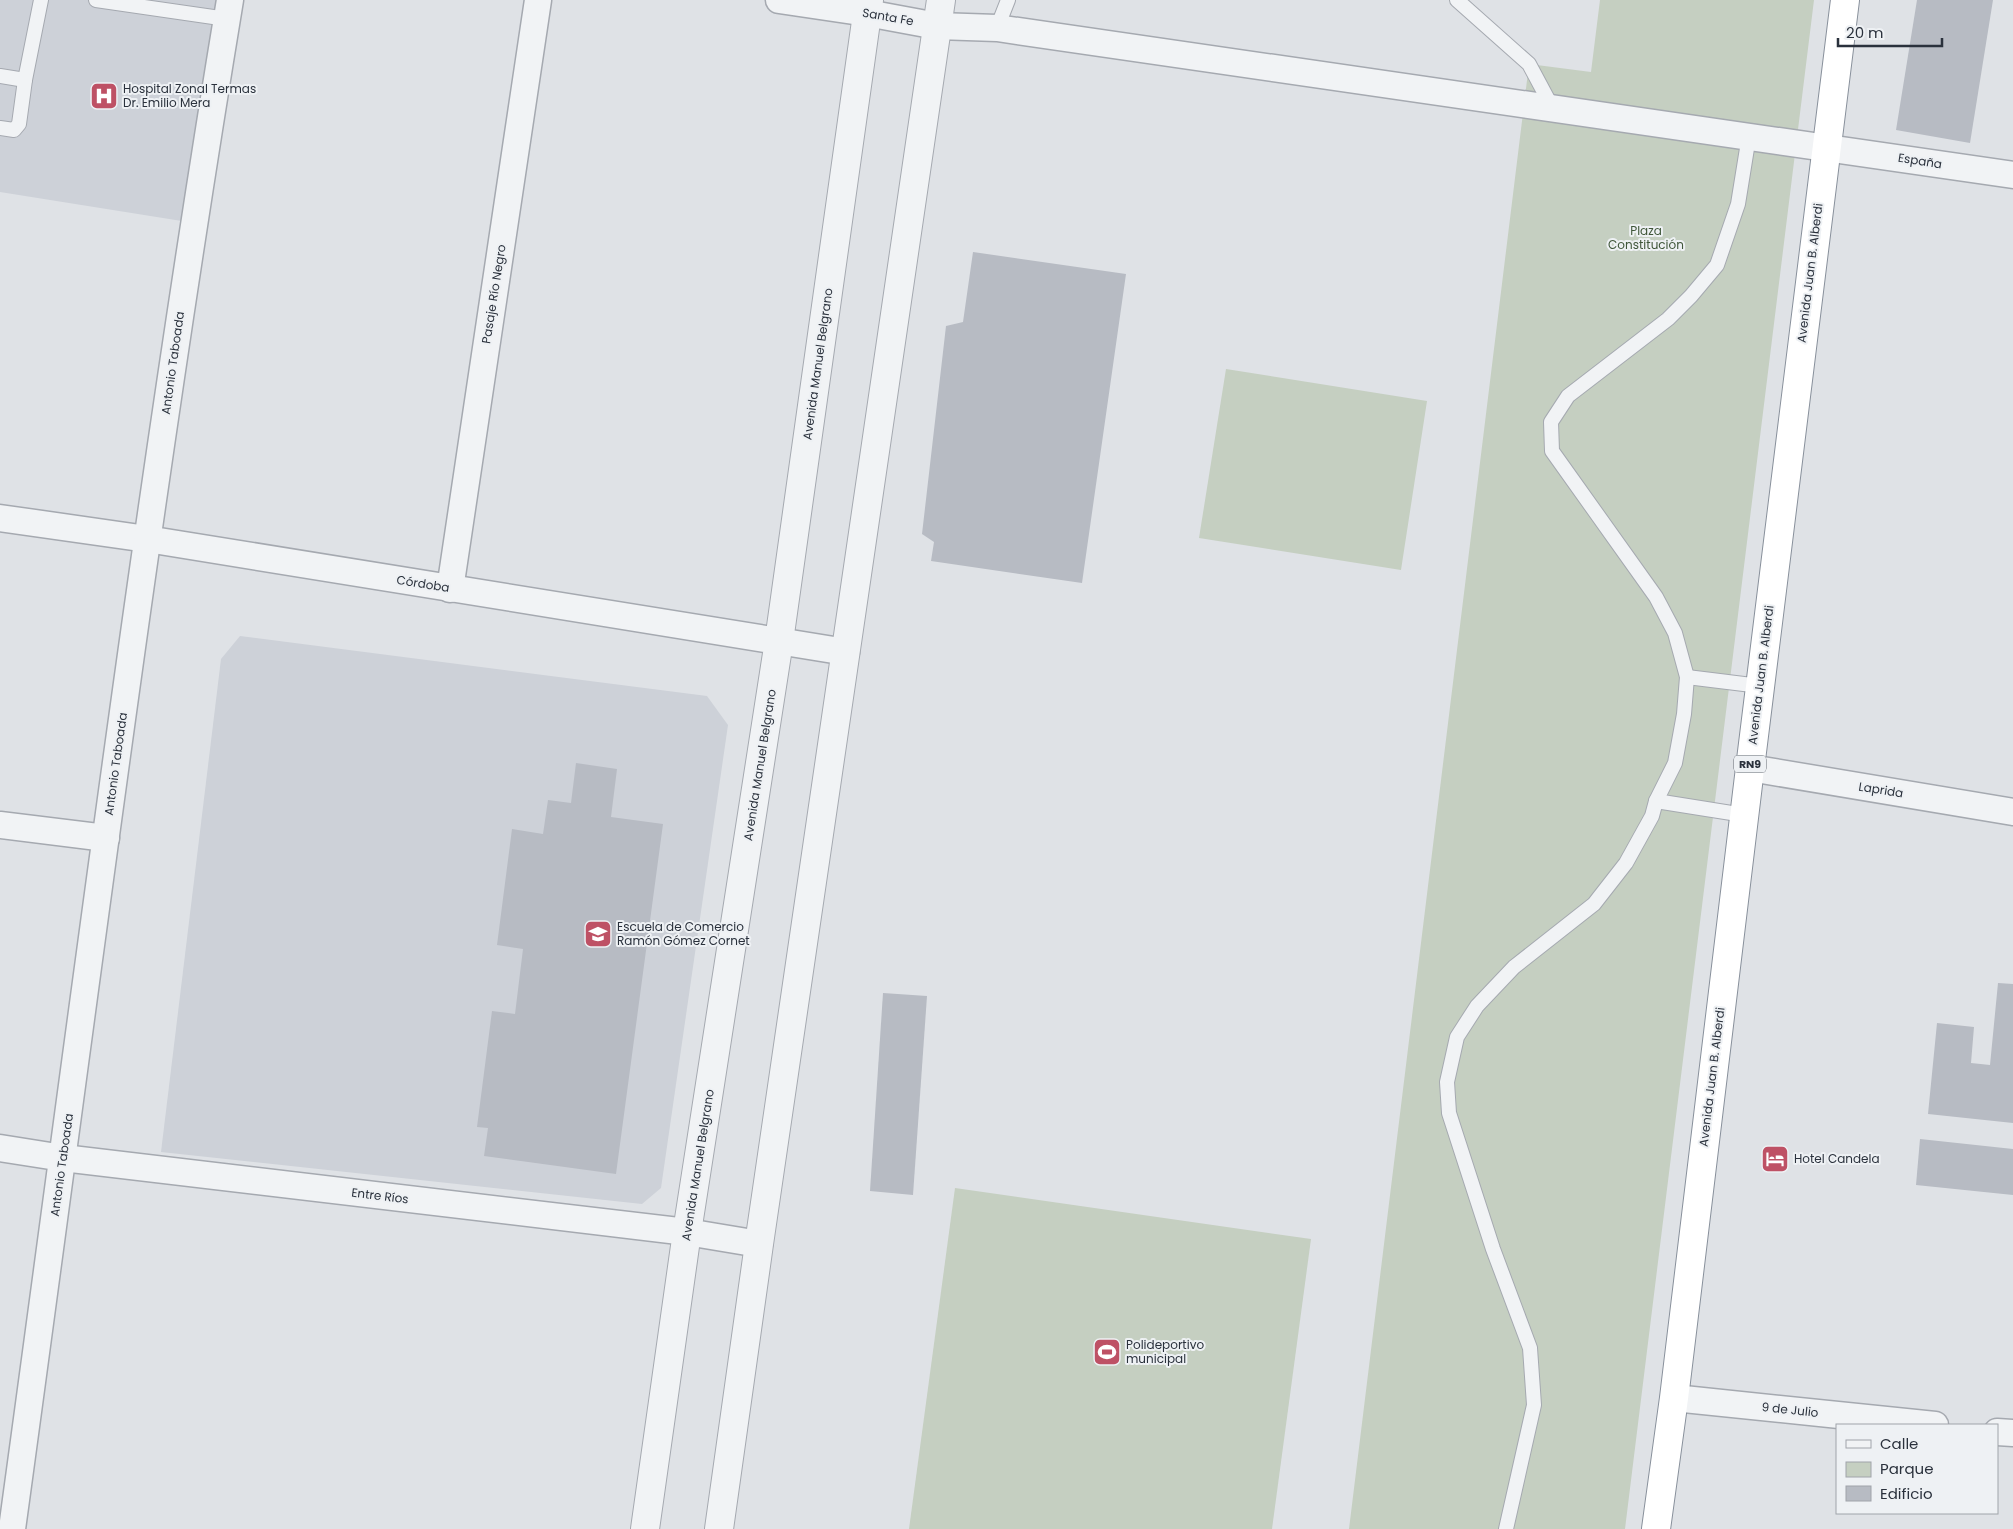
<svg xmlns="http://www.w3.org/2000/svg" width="2013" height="1529" font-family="Poppins,sans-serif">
<rect width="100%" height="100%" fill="#dfe2e6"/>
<!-- built -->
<g fill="#cdd1d8">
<path d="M 0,0 L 222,0 L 188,222 L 0,192 Z"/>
<path d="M 240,636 L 707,696 L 728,725 L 661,1188 L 642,1204 L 161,1152 L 221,659 Z"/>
</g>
<!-- green -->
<g fill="#c5cfc1">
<path d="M 1600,0 L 1814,0 L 1625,1529 L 1349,1529 L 1529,64 L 1591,72 Z"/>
<path d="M 1226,369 L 1427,401 L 1401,570 L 1199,538 Z"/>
<path d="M 955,1188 L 1311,1239 L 1272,1529 L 909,1529 Z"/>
</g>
<!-- building -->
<g fill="#b7bbc3">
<path d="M 1917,0 L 1993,0 L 1970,143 L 1896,130 Z"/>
<path d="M 973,252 L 1126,274 L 1082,583 L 931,561 L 934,542 L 922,534 L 946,326 L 963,322 Z"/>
<path d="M 576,763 L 617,769 L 611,817 L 663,824 L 616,1174 L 484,1156 L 488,1128 L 477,1127 L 492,1011 L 515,1014 L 523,949 L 497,945 L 512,829 L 543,834 L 548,800 L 571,803 Z"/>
<path d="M 1998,983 L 2013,984 L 2013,1123 L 1928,1114 L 1937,1023 L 1974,1027 L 1971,1063 L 1990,1065 Z"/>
<path d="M 883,993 L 927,996 L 913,1195 L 870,1191 Z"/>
<path d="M 1920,1139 L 2013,1149 L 2013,1195 L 1916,1185 Z"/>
</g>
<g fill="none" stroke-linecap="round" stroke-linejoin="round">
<!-- service casing -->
<g stroke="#a5a9b0" stroke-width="16">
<g id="service">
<path d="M 96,0 L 227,19"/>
<path d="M 1457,0 L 1529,64 L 1552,107"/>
<path d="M 997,28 L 1008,0"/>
<path d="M 0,76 L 25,80 L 41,0"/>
<path d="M 0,128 L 14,130 L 19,124 L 25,80"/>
<path d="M 1687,677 L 1760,686"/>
<path d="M 1656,801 L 1744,815"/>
<path d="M 1506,1529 L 1534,1405 L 1530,1348 L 1493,1249 L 1449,1113 L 1447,1082 L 1457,1037 L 1477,1006 L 1514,967 L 1594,904 L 1626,863 L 1652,816 L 1656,801 L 1675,763 L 1684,714 L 1687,677 L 1675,633 L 1656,597 L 1552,451 L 1551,422 L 1568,396 L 1668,319 L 1691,296 L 1717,265 L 1738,204 L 1749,136"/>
</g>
</g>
<!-- minor casing -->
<g stroke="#a5a9b0" stroke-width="29">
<g id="minor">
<path d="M 779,0 L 867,13 L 937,26 L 997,28 L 2013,175"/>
<path d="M 0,518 L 147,539 L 846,652"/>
<path d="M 450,589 L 538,0"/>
<path d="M 1750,768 L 2013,812"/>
<path d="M 0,825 L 106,838"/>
<path d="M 0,1148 L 63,1158 L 687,1232 L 759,1244"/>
<path d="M 1674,1398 L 1935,1425"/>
<path d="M 1997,1432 L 2013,1433"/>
<path d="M 12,1529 C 82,1019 146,508 230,0"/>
</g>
</g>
<!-- tertiary casing -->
<g stroke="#a5a9b0" stroke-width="30">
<g id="tertiary">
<path d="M 645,1529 L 687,1232 L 779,641 L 869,0"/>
<path d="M 719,1529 L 759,1244 L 941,0"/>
</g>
</g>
<!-- trunk casing -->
<g stroke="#88909b" stroke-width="30">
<path id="trunk" d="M 1656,1529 L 1674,1398 L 1750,768 L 1845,0"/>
</g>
<!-- service -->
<use href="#service" stroke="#f1f3f5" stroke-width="14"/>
<!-- minor -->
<use href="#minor" stroke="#f1f3f5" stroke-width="26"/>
<!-- tertiary -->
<use href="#tertiary" stroke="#f1f3f5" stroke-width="28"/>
<!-- trunk -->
<use href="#trunk" stroke="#fff" stroke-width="28"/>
</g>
<!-- icons -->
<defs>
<g id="hospital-square" transform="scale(1.4375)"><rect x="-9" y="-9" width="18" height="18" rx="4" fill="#be5165" stroke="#eef1f4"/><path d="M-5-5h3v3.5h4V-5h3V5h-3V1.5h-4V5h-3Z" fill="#fff"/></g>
<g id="school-square" transform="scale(1.4375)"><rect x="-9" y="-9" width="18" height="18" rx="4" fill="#be5165" stroke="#eef1f4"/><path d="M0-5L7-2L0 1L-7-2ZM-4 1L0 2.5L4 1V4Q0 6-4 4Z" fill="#fff"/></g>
<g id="hotel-square" transform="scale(1.4375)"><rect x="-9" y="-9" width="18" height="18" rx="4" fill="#be5165" stroke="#eef1f4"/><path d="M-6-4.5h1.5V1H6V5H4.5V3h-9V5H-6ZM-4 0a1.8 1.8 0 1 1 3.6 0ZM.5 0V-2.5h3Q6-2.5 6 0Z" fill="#fff"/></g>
<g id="stadium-square" transform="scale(1.4375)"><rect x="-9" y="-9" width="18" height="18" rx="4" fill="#be5165" stroke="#eef1f4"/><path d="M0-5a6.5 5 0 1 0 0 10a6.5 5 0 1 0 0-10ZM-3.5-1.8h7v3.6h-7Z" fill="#fff"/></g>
</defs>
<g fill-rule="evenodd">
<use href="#hospital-square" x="104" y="96"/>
<use href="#school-square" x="598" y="934"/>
<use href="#hotel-square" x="1775" y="1159"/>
<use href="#stadium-square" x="1107" y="1352"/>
</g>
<g text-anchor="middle" stroke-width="4" stroke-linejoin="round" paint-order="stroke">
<!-- shield labels -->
<rect fill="#eef1f4" stroke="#656b73" stroke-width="1" x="1734" y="755.5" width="32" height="17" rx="4"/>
<g font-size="11" font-weight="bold" fill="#2a313c">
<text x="1750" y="768">RN9</text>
</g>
<!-- street labels -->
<g font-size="12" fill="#2a313c" stroke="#eef1f4">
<text transform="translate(888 17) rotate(10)" y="4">Santa Fe</text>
<text transform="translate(1920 161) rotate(9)" y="4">España</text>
<text transform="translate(1810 273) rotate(-83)" y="4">Avenida Juan B. Alberdi</text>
<text transform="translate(494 294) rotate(-81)" y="4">Pasaje Río Negro</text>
<text transform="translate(173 363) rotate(-82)" y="4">Antonio Taboada</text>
<text transform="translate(818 364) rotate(-82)" y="4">Avenida Manuel Belgrano</text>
<text transform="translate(423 584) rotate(9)" y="4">Córdoba</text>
<text transform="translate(1761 675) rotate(-83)" y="4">Avenida Juan B. Alberdi</text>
<text transform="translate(116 764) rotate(-82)" y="4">Antonio Taboada</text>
<text transform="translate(760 765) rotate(-81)" y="4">Avenida Manuel Belgrano</text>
<text transform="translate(1881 790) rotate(9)" y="4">Laprida</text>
<text transform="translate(1712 1077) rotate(-83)" y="4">Avenida Juan B. Alberdi</text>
<text transform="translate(62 1165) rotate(-82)" y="4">Antonio Taboada</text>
<text transform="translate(698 1165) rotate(-81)" y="4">Avenida Manuel Belgrano</text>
<text transform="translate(380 1196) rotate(7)" y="4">Entre Ríos</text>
<text transform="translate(1790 1410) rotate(6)" y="4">9 de Julio</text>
</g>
<!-- poi labels -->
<g font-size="12" fill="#2a313c" stroke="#eef1f4" text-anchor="start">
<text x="123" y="93">Hospital Zonal Termas<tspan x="123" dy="14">Dr. Emilio Mera</tspan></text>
<text x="617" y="931">Escuela de Comercio<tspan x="617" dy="14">Ramón Gómez Cornet</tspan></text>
<text x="1794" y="1163">Hotel Candela</text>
<text x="1126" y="1349">Polideportivo<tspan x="1126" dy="14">municipal</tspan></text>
</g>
<!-- park labels -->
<g font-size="12" fill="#3f5639" stroke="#eef1f4">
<text x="1646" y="235">Plaza<tspan x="1646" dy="14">Constitución</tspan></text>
</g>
</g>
<!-- legend -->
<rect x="1836" y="1424" width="162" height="90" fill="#eef1f4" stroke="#a0a4aa"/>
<rect x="1846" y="1440" width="25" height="8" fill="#f1f3f5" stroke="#a0a4aa"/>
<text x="1880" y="1449" font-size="15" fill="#2a313c">Calle</text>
<rect x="1846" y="1462" width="25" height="15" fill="#c5cfc1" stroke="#a0a4aa"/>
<text x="1880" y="1474" font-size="15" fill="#2a313c">Parque</text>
<rect x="1846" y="1486" width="25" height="15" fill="#b7bbc3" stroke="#a0a4aa"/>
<text x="1880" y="1499" font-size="15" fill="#2a313c">Edificio</text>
<!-- scale -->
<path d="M1838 38v8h104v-8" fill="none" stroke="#2a313c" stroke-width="2.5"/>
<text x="1846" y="38" font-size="15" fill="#2a313c" stroke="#eef1f4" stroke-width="4" paint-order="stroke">20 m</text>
</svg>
